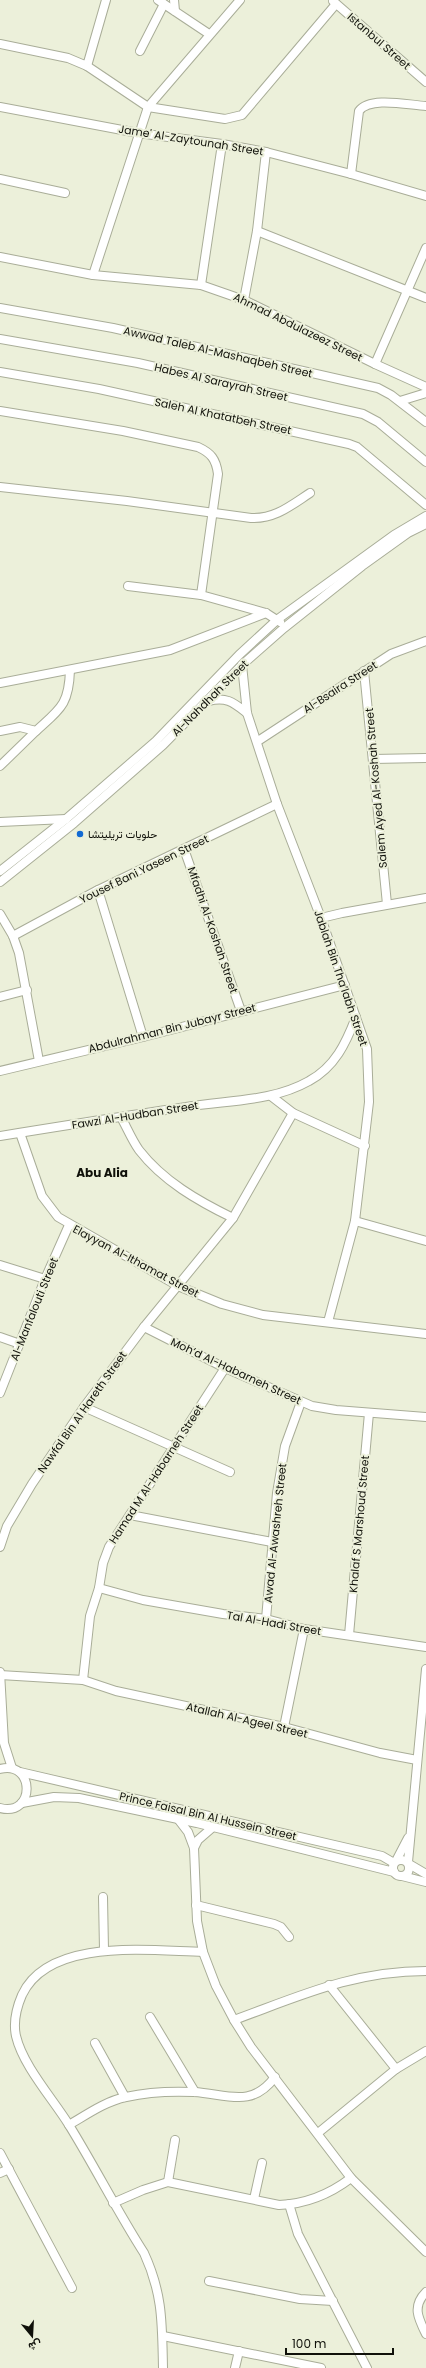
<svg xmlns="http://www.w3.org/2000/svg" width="426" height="2368" font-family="Poppins,Vazirmatn,sans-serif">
<rect width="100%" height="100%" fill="#ecf0da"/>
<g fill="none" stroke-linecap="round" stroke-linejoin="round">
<!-- minor casing -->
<g stroke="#a9ad98" stroke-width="10">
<g id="minor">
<path d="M 158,0 L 209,34"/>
<path d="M 174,0 L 175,11"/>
<path d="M 333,1 L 426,82"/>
<path d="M 0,44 L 68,58 L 87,66 L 106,0"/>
<path d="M 140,51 L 164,4"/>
<path d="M 87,66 L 148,107 L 225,119 L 242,115 L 336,4"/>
<path d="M 0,107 L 138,133 L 222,144 L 266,152 L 351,174 L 426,196"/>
<path d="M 351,174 L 359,111 C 370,96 408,105 426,106"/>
<path d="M 0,179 L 65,193"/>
<path d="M 257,231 L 426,298"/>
<path d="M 0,257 L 93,275 L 201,285 L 244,300 L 375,364 L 426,387"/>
<path d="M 93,275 L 148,107 L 240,0"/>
<path d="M 201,285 L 222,144"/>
<path d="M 244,300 L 257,231 L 266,152"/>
<path d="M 0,308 L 113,328 L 378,388 L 391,395 L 426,422"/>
<path d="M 0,339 L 138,363 L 363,414 L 378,422 L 426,462"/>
<path d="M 375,364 L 426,248"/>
<path d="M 0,372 L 99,389 L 349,444 L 357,447 L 426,505"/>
<path d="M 400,401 L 426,393"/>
<path d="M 0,411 L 123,431 L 198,447 C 211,453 216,459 218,474 L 201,595 L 266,613 L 280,622"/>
<path d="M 0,487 L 127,501 L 251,518 C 275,519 290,506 310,493"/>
<path d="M 128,586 L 201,595"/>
<path d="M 242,665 L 247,713 L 277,804 L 321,918 L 367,1049 L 369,1102 L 355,1221 L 328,1322"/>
<path d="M 364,671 L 387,904"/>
<path d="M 0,683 L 170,650 L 266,613"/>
<path d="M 209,701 C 226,696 234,703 247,713"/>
<path d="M 0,731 L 20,727 L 36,731 C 60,709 69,705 70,670"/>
<path d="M 258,741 L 391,654 L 426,641"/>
<path d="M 373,759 L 426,758"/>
<path d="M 0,766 L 36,731"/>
<path d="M 0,822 L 66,819"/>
<path d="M 184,849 L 241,1011"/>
<path d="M 0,871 L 66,819 L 156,741 L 239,655 L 278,619 L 394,535 L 426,516"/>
<path d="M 0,882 L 74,823 L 163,745 L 242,665 L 284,628 L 362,566 L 408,533 L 426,524"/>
<path d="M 98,890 L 143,1037"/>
<path d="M 0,914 L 13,936 L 19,953 L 39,1061"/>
<path d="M 321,918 L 342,913 L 426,898"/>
<path d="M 13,936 L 98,890 L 277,804"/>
<path d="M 0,997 L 27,990"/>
<path d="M 0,1071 L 143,1037 L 345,985"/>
<path d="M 271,1096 L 293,1113 L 365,1146"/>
<path d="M 121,1117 C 127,1128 132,1140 139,1150 C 163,1181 198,1201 233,1218"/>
<path d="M 20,1133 L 42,1196 L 58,1217 L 178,1286 L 222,1304 L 263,1315 L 426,1334"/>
<path d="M 0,1136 C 62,1126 124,1116 186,1107 C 227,1100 272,1102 309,1081 C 335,1067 346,1043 356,1017"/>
<path d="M 355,1221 L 426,1241"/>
<path d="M 0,1265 L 45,1279"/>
<path d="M 144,1327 L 225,1368 L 312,1406 L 336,1410 L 426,1417"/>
<path d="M 0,1337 L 20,1344"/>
<path d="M 0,1393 L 45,1279 L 69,1225"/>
<path d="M 84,1407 L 230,1472"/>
<path d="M 130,1515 L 272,1542"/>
<path d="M 0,1547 L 7,1526 L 32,1484 L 84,1407 L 144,1327 L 233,1218 L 293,1113"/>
<path d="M 99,1588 L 143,1600 L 223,1614 L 266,1619 L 304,1629 L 426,1647"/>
<path d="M 266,1619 L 277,1493 L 285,1446 L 301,1402"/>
<path d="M 349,1635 L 369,1413"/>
<path d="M 0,1672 L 4,1743 L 12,1768"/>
<path d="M 0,1675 L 83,1680 L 116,1691 L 284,1727 L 380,1753 L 417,1760"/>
<path d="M 83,1680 L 90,1616 L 99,1588 L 103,1563 L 109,1547 L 225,1368"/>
<path d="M 284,1727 L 304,1629"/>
<path d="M 0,1769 C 35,1760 36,1817 0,1808"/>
<path d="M 20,1772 L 382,1856 L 394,1863"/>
<path d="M 22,1803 L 54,1797 L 79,1798 L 197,1823 L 394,1872"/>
<path d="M 178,1819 L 188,1832 L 194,1848 L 197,1921 L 203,1952 L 216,1986 L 234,2020 L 251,2047 L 351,2178 L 426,2252"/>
<path d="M 194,1848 L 198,1840 L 213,1827"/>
<circle cx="401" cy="1868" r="8"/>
<path d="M 396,1861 L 408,1838"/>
<path d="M 408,1862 L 426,1669"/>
<path d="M 409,1864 L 426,1874"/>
<path d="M 402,1876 L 426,1882"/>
<path d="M 103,1897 L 104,1950"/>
<path d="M 196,1905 L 274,1924 L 281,1927 L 289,1937"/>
<path d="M 329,1985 L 396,2069"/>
<path d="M 150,2017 L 195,2092"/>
<path d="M 234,2020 C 300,1996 353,1971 426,1971"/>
<path d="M 95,2043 L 125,2097"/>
<path d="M 69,2125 C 86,2115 106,2101 126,2097 C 148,2092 172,2091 194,2092 C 227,2094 251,2109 275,2077"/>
<path d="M 318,2133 L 396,2069 L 426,2051"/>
<path d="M 0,2153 L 72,2288"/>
<path d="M 0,2173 L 9,2169"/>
<path d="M 168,2182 L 175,2140"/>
<path d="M 254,2199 L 262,2163"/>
<path d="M 113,2203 L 143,2190 L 168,2182 L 279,2205 C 306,2204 330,2194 351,2178"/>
<path d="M 289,2204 L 298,2234 L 367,2368"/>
<path d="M 209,2281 L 300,2299 L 333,2301"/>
<path d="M 426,2292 C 412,2306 418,2318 426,2334"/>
<path d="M 163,2336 L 321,2368"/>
<path d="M 163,2368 C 162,2324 163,2294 144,2253 C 117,2211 95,2167 69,2125 C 53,2099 23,2066 16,2036 C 13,2022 16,2009 22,1995 C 49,1937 151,1951 203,1952"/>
<path d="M 235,2368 L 239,2351"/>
</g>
</g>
<!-- minor -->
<use href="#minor" stroke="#fff" stroke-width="8"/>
</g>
<!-- markers -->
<circle fill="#1169d2" stroke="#ecf0da" stroke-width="1.5" cx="80" cy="834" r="4"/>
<g text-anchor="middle" stroke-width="4" stroke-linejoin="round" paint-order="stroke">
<!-- street labels -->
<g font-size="11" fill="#10110a" stroke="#ecf0da">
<text transform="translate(379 41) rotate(41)" y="4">Istanbul Street</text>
<text transform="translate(191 140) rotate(9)" y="4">Jame' Al-Zaytounah Street</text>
<text transform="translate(298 327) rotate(26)" y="4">Ahmad Abdulazeez Street</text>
<text transform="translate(218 352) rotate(13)" y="4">Awwad Taleb Al-Mashaqbeh Street</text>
<text transform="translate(221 382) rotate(13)" y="4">Habes Al Sarayrah Street</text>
<text transform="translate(223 416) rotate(12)" y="4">Saleh Al Khatatbeh Street</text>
<text transform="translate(340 687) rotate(-33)" y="4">Al-Bsaira Street</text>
<text transform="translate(210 698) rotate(-45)" y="4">Al-Nahdhah Street</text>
<text transform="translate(376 788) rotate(-95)" y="4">Salem Ayed Al-Koshah Street</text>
<text transform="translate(144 869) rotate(-26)" y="4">Yousef Bani Yaseen Street</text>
<text transform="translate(213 930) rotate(71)" y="4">Mfadhi Al-Koshah Street</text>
<text transform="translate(341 978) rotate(71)" y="4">Jablah Bin Tha’labh Street</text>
<text transform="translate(172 1028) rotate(-14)" y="4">Abdulrahman Bin Jubayr Street</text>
<text transform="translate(135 1115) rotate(-9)" y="4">Fawzi Al-Hudban Street</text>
<text transform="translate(136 1261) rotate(28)" y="4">Elayyan Al-Ithamat Street</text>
<text transform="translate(34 1309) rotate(-68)" y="4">Al-Manfalouti Street</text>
<text transform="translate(236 1371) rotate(25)" y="4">Moh’d Al-Habarneh Street</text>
<text transform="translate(82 1412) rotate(-55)" y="4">Nawfal Bin Al Hareth Street</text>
<text transform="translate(156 1474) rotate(-57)" y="4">Hamad M Al-Habarneh Street</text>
<text transform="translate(359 1524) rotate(-85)" y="4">Khalaf S Marshoud Street</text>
<text transform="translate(275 1533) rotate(-84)" y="4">Awad Al-Awashreh Street</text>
<text transform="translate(274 1623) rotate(10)" y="4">Tal Al-Hadi Street</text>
<text transform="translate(247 1720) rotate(13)" y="4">Atallah Al-Ageel Street</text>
<text transform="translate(208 1816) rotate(13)" y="4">Prince Faisal Bin Al Hussein Street</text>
</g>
<!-- poi labels -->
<g font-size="11" fill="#10110a" stroke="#ecf0da" text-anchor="start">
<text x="88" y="838">حلويات تريليتشا</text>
</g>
<!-- neighbourhood labels -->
<g font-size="12" font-weight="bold" fill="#10110a" stroke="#ecf0da">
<text x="102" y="1177">Abu Alia</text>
</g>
</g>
<!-- north arrow -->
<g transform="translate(32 2336) rotate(162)" stroke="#ecf0da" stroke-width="3" paint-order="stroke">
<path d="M0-3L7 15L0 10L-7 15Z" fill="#10110a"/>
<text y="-6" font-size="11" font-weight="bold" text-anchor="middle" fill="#10110a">ش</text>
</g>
<!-- scale -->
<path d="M286 2348v6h107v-6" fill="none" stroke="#10110a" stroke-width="2"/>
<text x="292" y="2348" font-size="12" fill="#10110a" stroke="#ecf0da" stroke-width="3" paint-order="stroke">100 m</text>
</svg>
